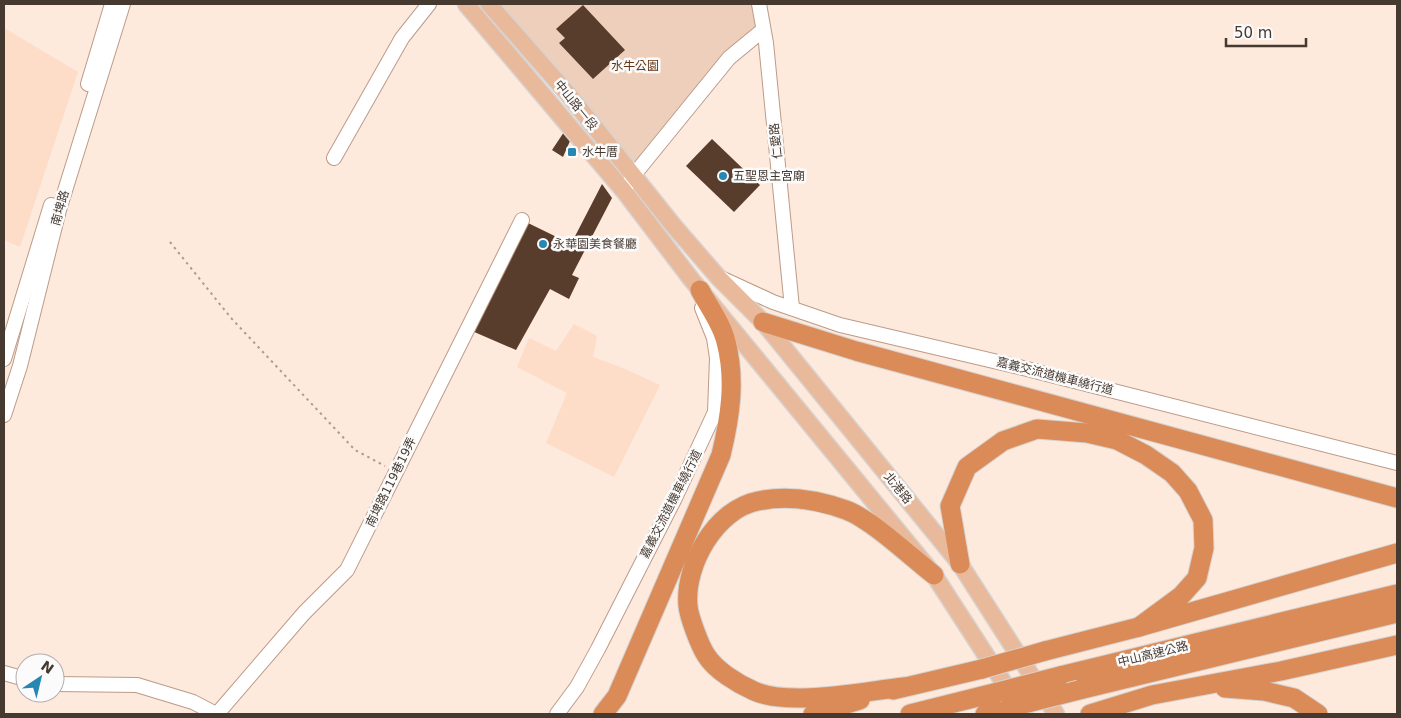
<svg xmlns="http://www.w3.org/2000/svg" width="1401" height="718" font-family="'DejaVu Sans','Noto Sans TC',sans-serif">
<rect width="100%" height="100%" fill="#fee9dd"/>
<!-- built -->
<g fill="#fddcc8">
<path d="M 4,28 L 78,72 L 20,247 L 4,240 Z"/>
<path d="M 574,324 L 597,336 L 593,357 L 623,368 L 660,385 L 614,477 L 546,443 L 567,393 L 517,367 L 529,338 L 556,351 Z"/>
</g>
<!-- green -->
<path fill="#eecfbc" d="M 500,4 L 757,4 L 763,30 L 635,163 Z"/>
<!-- building -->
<g fill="#593d2c">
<path d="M 583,5 L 625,50 L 593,79 L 559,43 L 565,38 L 556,29 Z"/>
<path d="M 564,132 L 570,141 L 563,157 L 552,150 Z"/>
<path d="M 712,139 L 760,185 L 734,212 L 686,166 Z"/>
<path d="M 602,184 L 612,198 L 572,275 L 579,278 L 569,299 L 550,289 L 516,350 L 472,331 L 526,222 L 571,244 Z"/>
</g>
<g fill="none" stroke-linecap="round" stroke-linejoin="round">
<!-- minor casing -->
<g stroke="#bc9b88" stroke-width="16">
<g id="minor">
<path d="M 759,4 L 766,43 L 792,308"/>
<path d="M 88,84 L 112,4"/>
<path d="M 334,158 L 402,38 L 429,4"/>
<path d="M 624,191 L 633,176 L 729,58 L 763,30"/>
<path d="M 721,278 L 773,302 L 840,325 L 1019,367 L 1397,463"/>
<path d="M 4,359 L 51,205"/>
<path d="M 4,415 L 20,366 L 59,210 L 123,4"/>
<path d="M 4,673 L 25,679"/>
<path d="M 55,684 L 137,685 L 193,702 L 216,714"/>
<path d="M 217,714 L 304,613 L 347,570 L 522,220"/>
<path d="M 557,714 L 577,687 L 598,649 L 675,498 L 715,412 L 717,358 L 714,338 L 702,308"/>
</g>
</g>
<!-- major casing -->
<g stroke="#d6d3d1" stroke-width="19">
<g id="major">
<path d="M 466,4 L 624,191 L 691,279 L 934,575 L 1024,714"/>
<path d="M 489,4 L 569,95 L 673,225 L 718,277 L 763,322 L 960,564 L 1056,714"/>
</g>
</g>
<!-- highway casing -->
<g stroke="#d6d3d1" stroke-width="21">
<g id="highway">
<path d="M 763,322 L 856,351 L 1397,498"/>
<path d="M 960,564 L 950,506 L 967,467 L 1003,441 L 1037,429 L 1087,433 L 1117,440 L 1146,455 L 1172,473 L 1188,491 L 1203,520 L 1204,548 L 1197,578 L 1181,596 L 1139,627"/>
<path d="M 1045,651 L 1139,627 L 1397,553"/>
<path d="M 1060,676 L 1397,594"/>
<path d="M 904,687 C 864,691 790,707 754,691 C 738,684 715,670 706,655 C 700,646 689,617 688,606 C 684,565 716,509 758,501 C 787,495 818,500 846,510 C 871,519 912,558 934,575"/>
<path d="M 1225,688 L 1264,691 L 1294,698 L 1318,714"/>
<path d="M 893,690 L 982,669"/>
<path d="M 1079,690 L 1397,613"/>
<path d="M 603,714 L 617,696 L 721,455 C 730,418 736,380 726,342 C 722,324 709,307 700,290"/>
<path d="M 813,714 L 860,700"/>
<path d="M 910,714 L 998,692"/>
<path d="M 985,714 L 1008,708"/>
<path d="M 1090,714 L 1152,695 L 1281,671 L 1397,645"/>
</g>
</g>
<!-- path -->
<path stroke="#ad9b91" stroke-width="2" stroke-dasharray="2.5 4" stroke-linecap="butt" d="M 170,242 L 231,318 L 355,450 L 385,466"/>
<!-- minor -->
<use href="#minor" stroke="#fff" stroke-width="14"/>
<!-- major -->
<use href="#major" stroke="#e9b99b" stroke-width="16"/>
<!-- highway -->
<use href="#highway" stroke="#da8b58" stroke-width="19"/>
<!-- highway-bridge casing -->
<g stroke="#d6d3d1" stroke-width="21" stroke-linecap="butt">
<g id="highway-bridge">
<path d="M 982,669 L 1045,651"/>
<path d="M 998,692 L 1060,676"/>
<path d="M 1008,708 L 1079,690"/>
</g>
</g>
<!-- highway-bridge -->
<use href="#highway-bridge" stroke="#da8b58" stroke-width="19"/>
</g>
<!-- markers -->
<g fill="#2687b2" stroke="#fbfbfb" stroke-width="2">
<rect x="567" y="147" width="10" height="10" rx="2.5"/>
<circle cx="723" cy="176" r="5"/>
<circle cx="543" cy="244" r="5"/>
</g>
<g text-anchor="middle" stroke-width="5" stroke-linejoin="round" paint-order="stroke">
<!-- park labels -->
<g font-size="12" fill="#633413" stroke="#fbfbfb">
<text x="635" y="70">水牛公園</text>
</g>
<!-- street labels -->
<g font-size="12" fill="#463930" stroke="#fbfbfb">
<text transform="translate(576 105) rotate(51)" y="4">中山路一段</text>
<text transform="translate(776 141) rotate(-96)" y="4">仁愛路</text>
<text transform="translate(60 208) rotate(-74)" y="4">南埤路</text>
<text transform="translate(1055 376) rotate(14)" y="4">嘉義交流道機車繞行道</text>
<text transform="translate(391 482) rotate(-64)" y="4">南埤路119巷19弄</text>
<text transform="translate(898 488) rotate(51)" y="4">北港路</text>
<text transform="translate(671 504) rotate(-63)" y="4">嘉義交流道機車繞行道</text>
<text transform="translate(1153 654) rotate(-14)" y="4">中山高速公路</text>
</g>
<!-- poi labels -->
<g font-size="12" fill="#463930" stroke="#fbfbfb" text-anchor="start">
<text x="582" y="156">水牛厝</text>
<text x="733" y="180">五聖恩主宮廟</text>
<text x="553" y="248">永華園美食餐廳</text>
</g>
</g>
<!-- border -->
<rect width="1401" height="718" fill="none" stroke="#463930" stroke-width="10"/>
<!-- north arrow -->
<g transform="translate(40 678) rotate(35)"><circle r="24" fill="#fbfbfb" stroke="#b3adaa"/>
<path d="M0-4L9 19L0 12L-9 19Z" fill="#2687b2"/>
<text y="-8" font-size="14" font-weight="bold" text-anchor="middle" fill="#463930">N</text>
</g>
<!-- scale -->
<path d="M1226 38v8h80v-8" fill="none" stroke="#463930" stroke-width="2.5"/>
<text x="1234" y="38" font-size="15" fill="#463930" stroke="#fbfbfb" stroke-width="4" paint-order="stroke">50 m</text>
</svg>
